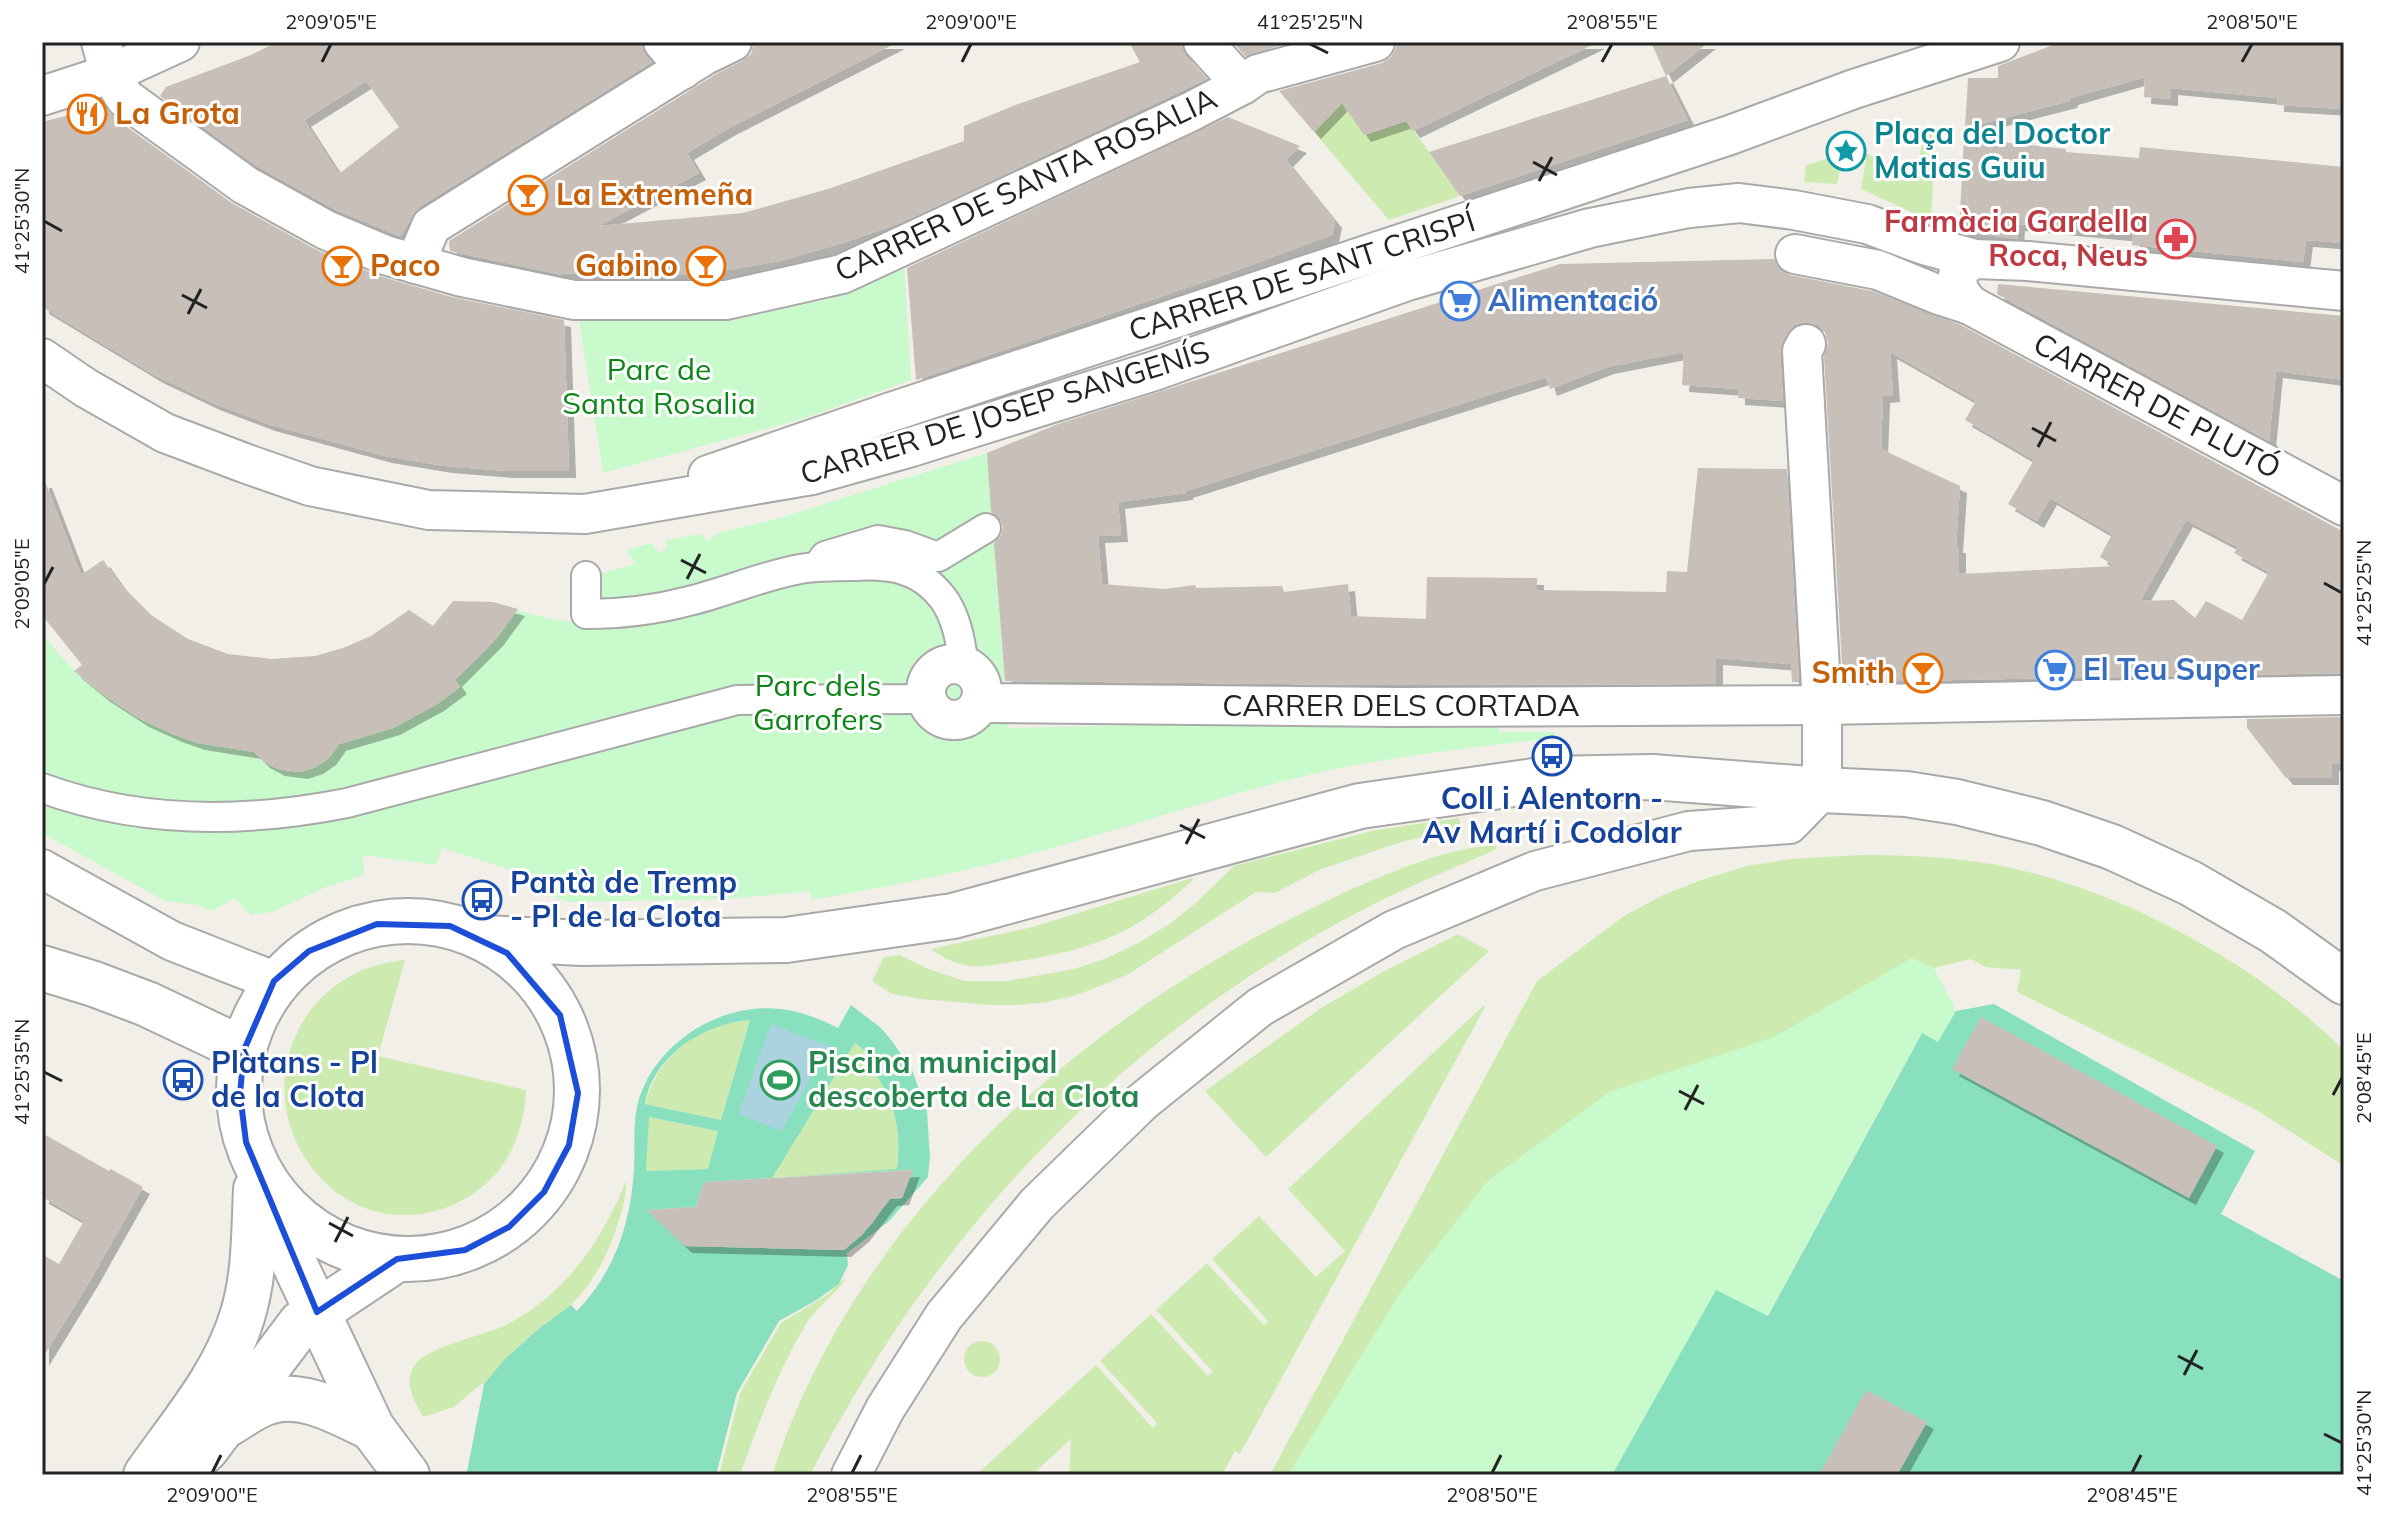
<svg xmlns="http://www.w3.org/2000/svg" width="2386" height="1517" font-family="Mulish,sans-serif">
<defs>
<filter id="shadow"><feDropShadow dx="7" dy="7" stdDeviation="0" flood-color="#0004"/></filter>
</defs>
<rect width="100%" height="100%" fill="#f2efe9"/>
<!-- grass -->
<g fill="#cdebb0">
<path d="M 1342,103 L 1365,135 L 1407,121 L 1460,196 L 1389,220 L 1314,132 Z"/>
<path d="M 1936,127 L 1931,221 L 1861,189 L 1866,160 L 1843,156 L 1837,184 L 1804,182 L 1806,165 L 1860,149 L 1883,163 L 1889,181 L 1916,180 L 1924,130 Z"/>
<path d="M 1459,818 L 1462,828 L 1401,842 L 1319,870 L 1275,893 L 1256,892 L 1127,975 L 1077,995 L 1047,1002 L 1017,1005 L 989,1005 L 921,999 L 892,994 L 872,981 L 884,957 L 900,955 L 926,968 L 964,981 L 1007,981 L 1074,969 L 1107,958 L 1138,943 L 1168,925 L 1196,903 L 1234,866 L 1376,830 Z"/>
<path d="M 1495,845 L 1497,849 C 1455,868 1411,885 1370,906 C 1122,1033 937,1229 810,1475 L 772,1475 C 855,1220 1071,1026 1308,910 C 1358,885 1439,848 1495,845 Z"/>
<path d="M 1861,855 C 1910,855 1959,857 2007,867 C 2123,891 2261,966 2344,1051 L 2344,1166 L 2255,1109 L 2017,992 L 2021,970 L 1986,967 L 1971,959 L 1934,968 L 1312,1475 L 1279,1475 L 1272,1471 L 1537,981 L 1624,916 L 1663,895 L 1704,879 L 1747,866 L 1790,859 Z"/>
<path d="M 1192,878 L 1193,880 C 1176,895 1159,910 1140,922 C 1099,947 1054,956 1007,963 C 993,965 977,968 964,965 C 952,962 941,957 931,949 L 1029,928 Z"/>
<path d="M 1458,934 L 1489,951 L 1266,1157 L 1205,1091 L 1321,1008 L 1388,969 Z"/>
<path d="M 405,960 L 378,1056 L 526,1090 C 524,1134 507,1174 468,1197 C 447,1210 424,1216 399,1215 C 367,1213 340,1200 319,1176 C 260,1111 279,1010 358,972 C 373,965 389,962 405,960 Z"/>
<path d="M 1483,1006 L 1485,1007 L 1240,1454 L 1235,1451 L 1222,1475 L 1069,1475 L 1071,1439 L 1032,1475 L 976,1475 L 1096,1365 L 1153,1428 L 1157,1423 L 1100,1361 L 1151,1314 L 1208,1376 L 1213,1372 L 1156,1310 L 1207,1263 L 1264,1325 L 1268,1321 L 1212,1259 L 1259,1216 L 1316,1277 L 1345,1251 L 1288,1189 Z"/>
<path d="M 750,1020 L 721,1120 L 645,1104 C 658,1054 699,1025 750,1020 Z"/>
<path d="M 855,1043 L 872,1058 L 870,1065 C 894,1101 902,1126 897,1170 L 771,1178 Z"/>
<path d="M 648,1117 L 719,1131 L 708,1169 L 646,1171 Z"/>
<path d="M 626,1181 C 627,1192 623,1206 620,1217 C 611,1249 595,1281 572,1304 C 561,1314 548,1321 537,1330 C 517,1347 500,1365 484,1384 L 480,1385 L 454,1407 L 423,1417 C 415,1402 403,1383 414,1366 C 427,1346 484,1336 508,1324 C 566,1293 602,1241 626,1181 Z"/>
<path d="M 846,1277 C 838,1294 816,1307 806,1324 C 778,1371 758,1424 740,1475 L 719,1475 L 740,1393 L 781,1323 L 827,1295 Z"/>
<circle cx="982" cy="1359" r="18"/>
</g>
<!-- park -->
<g fill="#c8facc">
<path d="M 904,264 L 911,380 L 802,419 L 603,473 L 579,320 L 732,320 L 835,298 Z"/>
<path d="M 987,453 L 1008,728 L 1498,718 L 1499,732 L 1554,732 L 1555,738 C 1485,746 1414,754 1345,767 C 1242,788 1143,823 1042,851 C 966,872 888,886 811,900 L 810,891 L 728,899 L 569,902 L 557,898 L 505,868 L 442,848 L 436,865 L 363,855 L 364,875 L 326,887 L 272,912 L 251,915 L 234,898 L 213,911 L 198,905 L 165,901 L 42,833 L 42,633 L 58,653 L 83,679 L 132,715 L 175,735 L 198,743 L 255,752 L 273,767 L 289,772 L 301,772 L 316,767 L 325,761 L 338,745 L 393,728 L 437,704 L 460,687 L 455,680 L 485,652 L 517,610 L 554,620 L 602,623 L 598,574 L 636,564 L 626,550 L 652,543 L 658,553 L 667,548 L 665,540 L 701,534 L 709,541 L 717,533 L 773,520 Z"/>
<path d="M 1912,958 L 1934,968 L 1956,1011 L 1938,1042 L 1921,1034 L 1767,1317 L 1716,1291 L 1612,1475 L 1288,1475 L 1400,1293 L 1488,1181 L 1609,1092 L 1774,1037 Z"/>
</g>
<!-- pitch -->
<g fill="#88e0be" fill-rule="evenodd">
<path d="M 1994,1004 L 2255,1151 L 2221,1214 L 2344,1281 L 2344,1475 L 1612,1475 L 1716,1290 L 1768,1316 L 1922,1033 L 1938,1042 L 1956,1011 Z"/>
<path d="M 851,1005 L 881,1028 L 892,1041 L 912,1070 L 927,1111 L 930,1157 L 928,1177 L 888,1222 L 847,1253 L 848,1265 L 839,1284 L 815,1301 L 779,1321 L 737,1393 L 716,1475 L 470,1475 L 467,1472 L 484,1384 L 504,1360 L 537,1330 L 571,1305 L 577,1311 C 615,1271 631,1223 634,1168 C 635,1148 633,1126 637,1107 C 651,1045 719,1002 780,1009 C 801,1011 820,1019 838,1028 ZM 750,1020 L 721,1120 L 645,1104 C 653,1056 703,1024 750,1020 ZM 855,1043 L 872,1057 L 870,1065 C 894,1101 902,1126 897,1169 L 772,1178 ZM 649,1117 L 718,1131 L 708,1169 L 646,1171 ZM 910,1170 L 902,1198 L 888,1199 L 873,1223 L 844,1250 L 685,1246 L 647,1210 L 696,1207 L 704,1182 Z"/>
</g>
<!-- water -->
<path fill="#aad3df" d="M 771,1024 L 828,1046 L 782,1131 L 738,1114 Z"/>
<!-- building -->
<g fill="#c7bfb8" fill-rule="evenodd" filter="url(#shadow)">
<path d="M 277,42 L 642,42 L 646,56 L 652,62 L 419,207 L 400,236 L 336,210 L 257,166 L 160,96 L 166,87 L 251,55 ZM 366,81 L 399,127 L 339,174 L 304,120 Z"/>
<path d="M 754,42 L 898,42 L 729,128 L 687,153 L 699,173 L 598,226 L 743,213 L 831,188 L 964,141 L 964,126 L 1018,104 L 1140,62 L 1129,42 L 1182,42 L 1186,56 L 1207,79 L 903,222 L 846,242 L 780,261 L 711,273 L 640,277 L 563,273 L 563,275 L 450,251 L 449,241 L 716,74 L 742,61 L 751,54 Z"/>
<path d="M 1233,42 L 1292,42 L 1245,56 Z"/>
<path d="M 1396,42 L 1598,42 L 1413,131 L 1406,121 L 1364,135 L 1342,103 L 1314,132 L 1279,91 L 1382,63 L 1391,57 L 1396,48 Z"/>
<path d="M 1651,42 L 1709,42 L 1666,76 Z"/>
<path d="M 2061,42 L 2344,42 L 2344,109 L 2277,105 L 2277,98 L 2171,88 L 2171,99 L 2144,97 L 2145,77 L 2071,98 L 2070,101 L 1965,128 L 1968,78 L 1998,78 L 1998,66 Z"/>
<path d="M 1666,76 L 1688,120 L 1460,196 L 1429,152 Z"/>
<path d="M 104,106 L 112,116 L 232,203 L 317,250 L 379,276 L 452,297 L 564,320 L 569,471 L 507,471 L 445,466 L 385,456 L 268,424 L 213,403 L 156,376 L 42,307 L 42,122 Z"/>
<path d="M 1228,117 L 1300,146 L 1286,160 L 1335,221 L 1332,235 L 1224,275 L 916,380 L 907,268 Z"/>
<path d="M 1964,138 L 2066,149 L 2066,152 L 2139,158 L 2140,147 L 2344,167 L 2344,243 L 2306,240 L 2303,262 L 2132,245 L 2133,235 L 2018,224 L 2017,239 L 1959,231 Z"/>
<path d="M 1774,259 L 1780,270 L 1790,275 L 1872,291 L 1961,325 L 2344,532 L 2344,673 L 1843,682 L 1824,356 L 1828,343 L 1825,332 L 1818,325 L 1805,322 L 1794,325 L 1783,341 L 1780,352 L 1783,401 L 1738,398 L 1738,389 L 1682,385 L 1684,352 L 1607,367 L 1550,389 L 1546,377 L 1186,491 L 1186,493 L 1118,502 L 1121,535 L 1098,536 L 1102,584 L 1165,589 L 1195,585 L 1196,588 L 1282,586 L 1284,592 L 1348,584 L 1351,616 L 1426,619 L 1427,577 L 1537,578 L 1537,590 L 1666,592 L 1667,571 L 1687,572 L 1698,468 L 1787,469 L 1799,682 L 1792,682 L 1791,664 L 1716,658 L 1716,684 L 1394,685 L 1005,681 L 994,543 L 1001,535 L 1003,527 L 1000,519 L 991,512 L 987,453 L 1058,424 L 1560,264 ZM 1890,352 L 1976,401 L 1965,420 L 2034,460 L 2008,504 L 2037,521 L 2050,498 L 2112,534 L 2100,557 L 2115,566 L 1959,574 L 1959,546 L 1956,546 L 1960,486 L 1881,449 L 1883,396 L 1893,395 ZM 2186,520 L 2238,547 L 2234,553 L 2269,572 L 2242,620 L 2206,601 L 2195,618 L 2174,600 L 2140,601 Z"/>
<path d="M 1998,284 L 2344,316 L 2344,380 L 2276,371 L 2269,441 L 1997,294 Z"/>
<path d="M 42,481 L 45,481 L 81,575 L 103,560 L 120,584 L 151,615 L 188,639 L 228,654 L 272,659 L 315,656 L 343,648 L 371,636 L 409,610 L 433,626 L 453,601 L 493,602 L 518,609 L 496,639 L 455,680 L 460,687 L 437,704 L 393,728 L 339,744 L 329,758 L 316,767 L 301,772 L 278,769 L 263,761 L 254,752 L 198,743 L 175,735 L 142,720 L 102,694 L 74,671 L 82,665 L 42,615 Z"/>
<path d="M 2344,717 L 2344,764 L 2332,764 L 2332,778 L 2286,778 L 2247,728 L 2247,719 Z"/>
<path d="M 1981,1017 L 2217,1146 L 2189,1198 L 1952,1069 Z"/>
<path d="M 42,1133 L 109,1171 L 111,1169 L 143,1187 L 91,1279 L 42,1359 L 42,1254 L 59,1264 L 84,1221 L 42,1197 Z"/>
<path d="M 913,1170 L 902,1198 L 890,1199 L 862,1235 L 844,1250 L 685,1246 L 647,1210 L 696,1207 L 704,1182 Z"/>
<path d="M 1866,1390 L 1927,1422 L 1897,1475 L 1819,1475 Z"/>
</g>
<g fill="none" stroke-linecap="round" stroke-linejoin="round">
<!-- pedestrian casing -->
<g stroke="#a9a9a9" stroke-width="32">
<g id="pedestrian">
<path d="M 822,560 L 825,556 L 878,540 L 905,545 L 938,557 L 986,528"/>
<path d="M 586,576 L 586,614 C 621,614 655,610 689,601 C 726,592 762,576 800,569 C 818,566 837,566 855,566 C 890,564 919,568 942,597 C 957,616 961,644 964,666"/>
<path d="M 42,788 C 140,824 246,823 347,803 L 737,700 L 916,699 L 926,698"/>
</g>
</g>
<!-- minor casing -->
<g stroke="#a9a9a9" stroke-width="42">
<g id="minor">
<path d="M 101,42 L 110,74 L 125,98 L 245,185 L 326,230 L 385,255 L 462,277 L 574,300 L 726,300 L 842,274 L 1190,112 L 1242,85 L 1258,74 L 1375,42"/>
<path d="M 663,42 L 675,56 L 682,70"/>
<path d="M 1203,42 L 1242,85"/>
<path d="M 42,96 L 110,74 L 180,42"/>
<path d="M 1795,254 L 1878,270 L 1939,295 L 1970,305"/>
<path d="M 1975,259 L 1959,268 C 1956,287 1957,290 1970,305 L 2344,506"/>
<path d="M 415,264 L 431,226 L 705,55 L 732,42"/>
<path d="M 42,358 L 86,388 L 165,433 L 247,464 L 310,486 L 429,510 L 585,514 L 812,475 L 908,448 L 1154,371 L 1407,281 L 1590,228 L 1689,208 L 1739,203 L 1794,210 L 1867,224 L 1924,245 L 1975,259 L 2028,261 L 2344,291"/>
<path d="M 708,475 L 891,412 L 1730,135 L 1854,89 L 2000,42"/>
<circle cx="954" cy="692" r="28"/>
<path d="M 981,699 L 991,703 L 1396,707 L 1822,705 L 1802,351 L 1806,344"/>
<path d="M 42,869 L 172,941 L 274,981"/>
<path d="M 851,1475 L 885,1409 L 944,1316 L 1037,1204 L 1142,1102 L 1260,1007 L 1394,930 L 1535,871 L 1689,831 L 1789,824 L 1822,790 L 1822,705 L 2344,695"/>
</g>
</g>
<!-- tertiary casing -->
<g stroke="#a9a9a9" stroke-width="48">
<g id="tertiary">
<circle cx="408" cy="1090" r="169"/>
<path d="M 486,938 L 582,943 L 786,940 L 953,916 L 1360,806 L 1548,779 L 1652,777 L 1822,790 L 1906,794 L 1957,802 L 2042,823 L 2112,847 L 2190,883 L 2273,931 L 2344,982"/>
<path d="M 42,968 L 94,984 L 147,1004 L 244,1050"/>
<path d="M 265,1191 L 288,1250 L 372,1428 L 407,1475"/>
<path d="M 228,1424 C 240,1417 254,1406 268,1402 C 303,1390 341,1414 372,1428"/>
<path d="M 146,1475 C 181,1425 224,1376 242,1317 C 255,1276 254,1232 256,1189"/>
<path d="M 176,1475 L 206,1449 L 301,1323 L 397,1259"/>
</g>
</g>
<!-- pedestrian -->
<use href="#pedestrian" stroke="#fff" stroke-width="28"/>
<!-- minor -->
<use href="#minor" stroke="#fff" stroke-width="38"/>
<!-- tertiary -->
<use href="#tertiary" stroke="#fff" stroke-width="44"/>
</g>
<!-- marked area -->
<path fill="none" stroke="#1d4ed8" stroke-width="6" stroke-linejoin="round" d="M 377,924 L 450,926 L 507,953 L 560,1015 L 578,1093 L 569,1145 L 544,1192 L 509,1227 L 465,1250 L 397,1259 L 317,1312 L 246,1142 L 240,1094 L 244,1050 L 274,981 L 309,951 Z"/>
<!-- ticks -->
<path fill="none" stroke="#222" stroke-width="3" d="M 1310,44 L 1328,53M 322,62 L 331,44M 962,62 L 971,44M 1602,62 L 1612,44M 2242,62 L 2252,44M 1533,162 L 1557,175M 1539,181 L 1552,157M 44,221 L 62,231M 182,295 L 207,308M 188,314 L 201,289M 2032,428 L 2056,441M 2038,447 L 2051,422M 681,560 L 706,573M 687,579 L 700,554M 2324,583 L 2342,593M 44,584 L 53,567M 1180,825 L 1205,838M 1186,844 L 1199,819M 44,1072 L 62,1081M 1679,1091 L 1704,1104M 2333,1095 L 2342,1078M 1685,1110 L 1698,1085M 329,1223 L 353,1236M 335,1242 L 348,1217M 2178,1356 L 2203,1369M 2184,1375 L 2197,1350M 2324,1434 L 2342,1443M 212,1473 L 221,1455M 852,1473 L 861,1455M 1492,1473 L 1501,1455M 2132,1473 L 2141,1455"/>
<!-- icons -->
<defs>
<g id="restaurant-ring" transform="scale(2)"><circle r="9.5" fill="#fff" stroke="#e8710a" stroke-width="1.5"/><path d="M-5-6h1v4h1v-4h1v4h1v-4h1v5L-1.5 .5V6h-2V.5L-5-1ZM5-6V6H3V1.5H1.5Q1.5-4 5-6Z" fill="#e8710a"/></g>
<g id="sight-ring" transform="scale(2)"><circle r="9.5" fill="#fff" stroke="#0f9aa8" stroke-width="1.5"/><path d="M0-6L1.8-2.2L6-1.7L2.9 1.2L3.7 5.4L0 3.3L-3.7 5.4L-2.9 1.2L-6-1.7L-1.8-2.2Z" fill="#0f9aa8"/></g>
<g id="bar-ring" transform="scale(2)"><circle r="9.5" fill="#fff" stroke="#e8710a" stroke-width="1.5"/><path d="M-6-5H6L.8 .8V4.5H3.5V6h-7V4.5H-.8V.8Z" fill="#e8710a"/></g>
<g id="pharmacy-ring" transform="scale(2)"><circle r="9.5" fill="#fff" stroke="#e0444e" stroke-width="1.5"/><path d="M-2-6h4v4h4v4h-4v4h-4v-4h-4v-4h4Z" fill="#e0444e"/></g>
<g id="supermarket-ring" transform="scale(2)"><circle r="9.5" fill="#fff" stroke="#3f7fe0" stroke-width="1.5"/><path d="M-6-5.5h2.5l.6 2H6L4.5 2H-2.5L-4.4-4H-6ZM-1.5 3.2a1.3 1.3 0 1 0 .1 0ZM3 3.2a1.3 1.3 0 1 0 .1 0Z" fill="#3f7fe0"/></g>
<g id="bus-ring" transform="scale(2)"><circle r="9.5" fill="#fff" stroke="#1a4fb4" stroke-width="1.5"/><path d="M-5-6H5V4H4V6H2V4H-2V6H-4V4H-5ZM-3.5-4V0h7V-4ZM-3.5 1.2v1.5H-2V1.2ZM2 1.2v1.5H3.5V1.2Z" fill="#1a4fb4"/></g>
<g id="stadium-ring" transform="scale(2)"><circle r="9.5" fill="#fff" stroke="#2e9e5b" stroke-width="1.5"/><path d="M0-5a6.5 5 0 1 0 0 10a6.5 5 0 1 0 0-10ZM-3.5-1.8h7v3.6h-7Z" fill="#2e9e5b"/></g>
</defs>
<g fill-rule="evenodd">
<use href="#restaurant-ring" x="87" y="114"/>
<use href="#sight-ring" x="1846" y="151"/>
<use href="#bar-ring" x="528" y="195"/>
<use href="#pharmacy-ring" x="2176" y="239"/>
<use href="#bar-ring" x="342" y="266"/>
<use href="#bar-ring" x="706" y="266"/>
<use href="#supermarket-ring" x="1460" y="301"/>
<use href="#supermarket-ring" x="2055" y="670"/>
<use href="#bar-ring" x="1923" y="673"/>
<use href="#bus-ring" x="1552" y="756"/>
<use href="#bus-ring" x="482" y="900"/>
<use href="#bus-ring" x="183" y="1080"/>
<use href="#stadium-ring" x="780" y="1080"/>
</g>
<g text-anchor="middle" stroke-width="6" stroke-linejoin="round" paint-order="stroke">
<!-- food labels -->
<g font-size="30" font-weight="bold" fill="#c56008" stroke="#fff" text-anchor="start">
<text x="115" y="124">La Grota</text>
<text x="556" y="205">La Extremeña</text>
<text x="370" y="276">Paco</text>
<text x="678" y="276" text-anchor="end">Gabino</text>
<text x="1895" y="683" text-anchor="end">Smith</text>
</g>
<!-- culture labels -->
<g font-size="30" font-weight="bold" fill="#0d838f" stroke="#fff" text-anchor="start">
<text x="1874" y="144">Plaça del Doctor<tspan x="1874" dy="34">Matias Guiu</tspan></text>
</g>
<!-- street labels -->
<g font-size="30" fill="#222" stroke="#fff">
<text transform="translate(1026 185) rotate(-25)" y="10">CARRER DE SANTA ROSALIA</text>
<text transform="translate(1302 276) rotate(-18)" y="10">CARRER DE SANT CRISPÍ</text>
<text transform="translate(2157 406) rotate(28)" y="10">CARRER DE PLUTÓ</text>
<text transform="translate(1005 413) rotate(-17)" y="10">CARRER DE JOSEP SANGENÍS</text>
<text x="1401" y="716">CARRER DELS CORTADA</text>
</g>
<!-- health labels -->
<g font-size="30" font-weight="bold" fill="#be3a42" stroke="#fff" text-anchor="end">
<text x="2148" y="232">Farmàcia Gardella<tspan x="2148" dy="34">Roca, Neus</tspan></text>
</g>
<!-- shop labels -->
<g font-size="30" font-weight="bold" fill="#366cbe" stroke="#fff" text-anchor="start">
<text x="1488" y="311">Alimentació</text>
<text x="2083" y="680">El Teu Super</text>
</g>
<!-- park labels -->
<g font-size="30" fill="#0c8416" stroke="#fff">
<text x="659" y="380">Parc de<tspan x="659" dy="34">Santa Rosalia</tspan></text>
<text x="818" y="696">Parc dels<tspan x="818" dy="34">Garrofers</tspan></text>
</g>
<!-- transit labels -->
<g font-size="30" font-weight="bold" fill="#164399" stroke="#fff" text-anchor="start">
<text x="1552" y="809" text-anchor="middle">Coll i Alentorn -<tspan x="1552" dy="34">Av Martí i Codolar</tspan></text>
<text x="510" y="893">Pantà de Tremp<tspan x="510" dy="34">- Pl de la Clota</tspan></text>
<text x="211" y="1073">Plàtans - Pl<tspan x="211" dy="34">de la Clota</tspan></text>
</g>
<!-- leisure labels -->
<g font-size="30" font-weight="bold" fill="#27864d" stroke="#fff" text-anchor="start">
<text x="808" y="1073">Piscina municipal<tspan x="808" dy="34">descoberta de La Clota</tspan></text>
</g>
</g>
<!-- border -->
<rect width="2386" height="1517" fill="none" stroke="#ffffff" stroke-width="88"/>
<rect x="44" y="44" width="2298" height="1429" fill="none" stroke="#222" stroke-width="3"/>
<g font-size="20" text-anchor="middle" fill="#222">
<text x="331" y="29">2°09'05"E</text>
<text x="971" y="29">2°09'00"E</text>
<text x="1310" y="29">41°25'25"N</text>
<text x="1612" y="29">2°08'55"E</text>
<text x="2252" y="29">2°08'50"E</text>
<text transform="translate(22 221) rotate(-90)" y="7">41°25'30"N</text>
<text transform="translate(22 584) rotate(-90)" y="7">2°09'05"E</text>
<text transform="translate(2364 593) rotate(-90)" y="7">41°25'25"N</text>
<text transform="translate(22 1072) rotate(-90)" y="7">41°25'35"N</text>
<text transform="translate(2364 1078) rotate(-90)" y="7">2°08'45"E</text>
<text transform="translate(2364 1443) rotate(-90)" y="7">41°25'30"N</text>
<text x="212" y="1502">2°09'00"E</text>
<text x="852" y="1502">2°08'55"E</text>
<text x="1492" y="1502">2°08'50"E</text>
<text x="2132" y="1502">2°08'45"E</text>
</g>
</svg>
